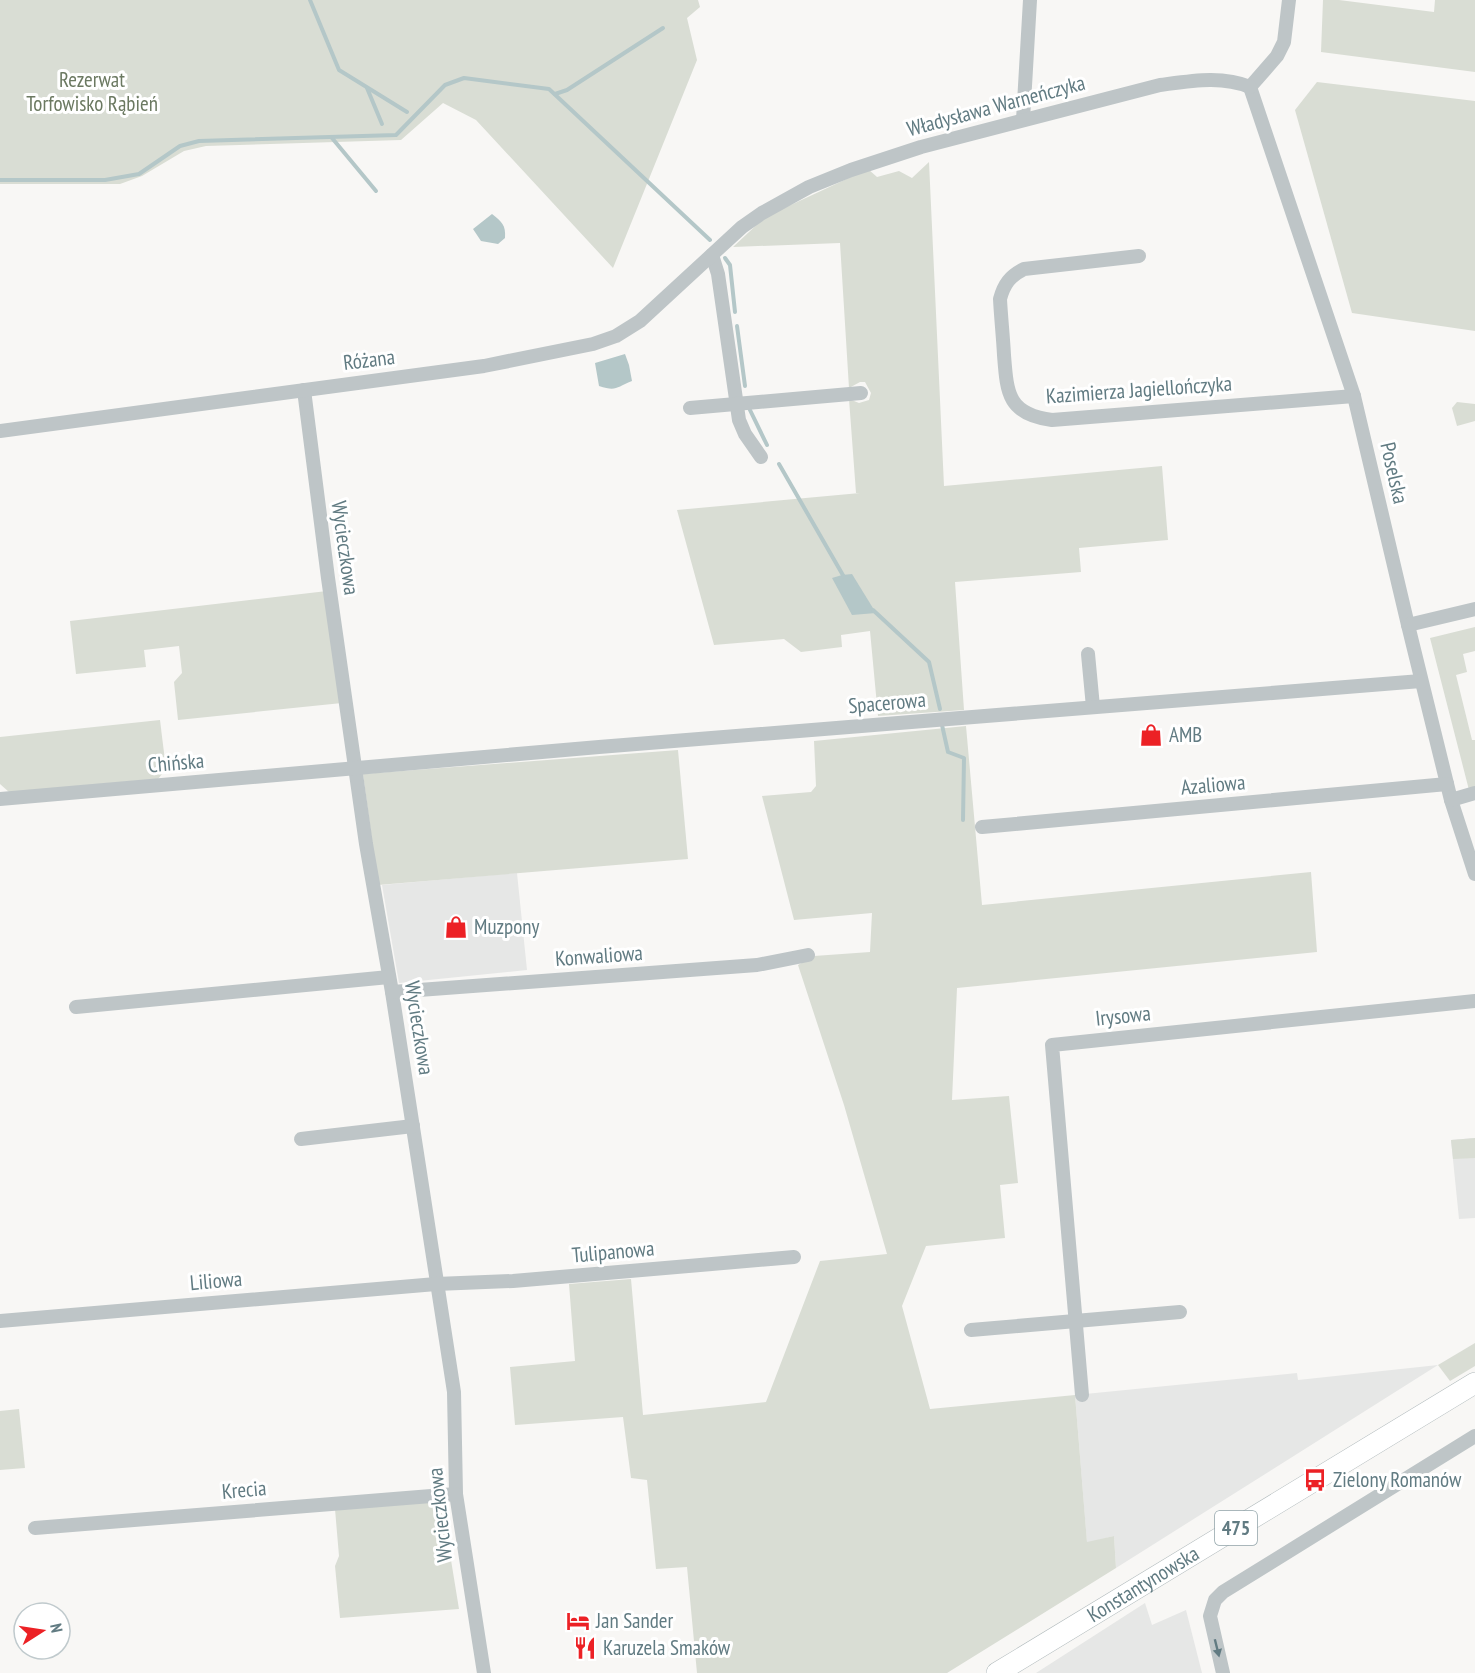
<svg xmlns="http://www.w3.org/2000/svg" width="1475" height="1673" font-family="'PT Sans Narrow',sans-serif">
<rect width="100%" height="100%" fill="#f8f7f5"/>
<!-- built -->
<g fill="#e6e7e6">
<path d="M 517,873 L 527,970 L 399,983 L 382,885 Z"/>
<path d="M 1475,1138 L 1475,1218 L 1459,1219 L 1451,1140 Z"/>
<path d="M 1438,1365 L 1116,1568 L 1114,1536 L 1087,1543 L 1075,1395 L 1297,1373 L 1298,1380 Z"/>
<path d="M 1145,1603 L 1152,1625 L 1186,1610 L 1202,1673 L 1036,1673 Z"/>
</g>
<!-- green -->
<g fill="#d9ddd4">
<path d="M 0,0 L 698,0 L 700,7 L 687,18 L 697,60 L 613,268 L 476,120 L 443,103 L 401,140 L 206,146 L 184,151 L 142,176 L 120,184 L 0,184 Z"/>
<path d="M 1323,0 L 1339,0 L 1434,12 L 1435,0 L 1475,0 L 1475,72 L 1321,52 Z"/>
<path d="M 1317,82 L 1475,101 L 1475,331 L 1352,313 L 1295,110 Z"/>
<path d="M 929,162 L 944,486 L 1162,466 L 1168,540 L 1079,548 L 1081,572 L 955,582 L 964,710 L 878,716 L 870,631 L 841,635 L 842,647 L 801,652 L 784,639 L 714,645 L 677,510 L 860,493 L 856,493 L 849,399 L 859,403 L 869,400 L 871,393 L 865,382 L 860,382 L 849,388 L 840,243 L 733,247 L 765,217 L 868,169 L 877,177 L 899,171 L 912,178 Z"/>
<path d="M 1457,402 L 1475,404 L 1475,421 L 1457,426 L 1452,408 Z"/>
<path d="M 327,591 L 342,703 L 178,720 L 174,682 L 182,673 L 179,646 L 144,650 L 146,667 L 76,674 L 70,621 Z"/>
<path d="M 1475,627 L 1475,651 L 1463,654 L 1467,672 L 1456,675 L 1472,740 L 1475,740 L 1475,789 L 1469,790 L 1430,638 Z"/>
<path d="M 160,720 L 166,769 L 158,779 L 9,792 L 0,784 L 0,737 Z"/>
<path d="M 966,726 L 982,905 L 1311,872 L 1317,952 L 957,988 L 952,1100 L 1009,1096 L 1018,1183 L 1000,1185 L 1005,1238 L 926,1246 L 902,1306 L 930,1409 L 1075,1395 L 1087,1542 L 1114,1536 L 1116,1568 L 947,1673 L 697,1673 L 687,1567 L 656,1569 L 647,1480 L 631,1478 L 623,1417 L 515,1425 L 510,1367 L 575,1361 L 569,1284 L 631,1279 L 643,1415 L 766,1402 L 820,1261 L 887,1254 L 844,1105 L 798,965 L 814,956 L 870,952 L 872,913 L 794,920 L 762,796 L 811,792 L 816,786 L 814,741 Z"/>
<path d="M 678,750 L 688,859 L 378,885 L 363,774 Z"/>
<path d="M 1475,1138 L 1475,1158 L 1453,1159 L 1451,1140 Z"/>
<path d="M 1475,1343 L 1475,1366 L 1450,1381 L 1438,1365 Z"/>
<path d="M 19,1409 L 25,1468 L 0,1470 L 0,1411 Z"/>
<path d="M 435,1501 L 443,1511 L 459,1609 L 340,1618 L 335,1566 L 339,1556 L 335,1509 Z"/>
</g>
<!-- water -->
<g fill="#b4c7c8">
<path d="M 492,214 C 502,222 506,225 505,238 L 498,244 L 481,241 L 473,229 Z"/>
<path d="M 625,354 L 629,365 L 632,381 C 616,387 617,392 599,386 L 595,363 Z"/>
<path d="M 852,574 L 876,613 L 852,615 L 832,578 L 842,575 Z"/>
</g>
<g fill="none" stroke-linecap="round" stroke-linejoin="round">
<!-- stream -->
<g stroke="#b4c7c8" stroke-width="4">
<path d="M 310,0 L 339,70 L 407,112"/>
<path d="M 367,88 L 382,124"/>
<path d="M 555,94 L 567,90 L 663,28"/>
<path d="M 332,138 L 376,191"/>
<path d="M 0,180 L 105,180 L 139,174 L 180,146 L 199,141 L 396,135 L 445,85 L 464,78 L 549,89 L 710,240"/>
<path d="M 725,258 L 730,265 L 735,312"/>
<path d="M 737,326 L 745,386"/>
<path d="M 749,408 L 767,445"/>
<path d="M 779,464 L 844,577"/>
<path d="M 873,610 L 929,662 L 940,709"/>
<path d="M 942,725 L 948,752 L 964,758 L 963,820"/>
</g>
<!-- primary casing -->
<g stroke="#b1babc" stroke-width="22">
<g id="primary">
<path id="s1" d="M 997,1673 L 1475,1383"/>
</g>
</g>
<!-- street -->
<g stroke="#bec5c7" stroke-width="14">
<path d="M 1250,87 L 1354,396 L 1408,625 L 1451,800 L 1475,874"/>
<path d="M 1250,87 L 1277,56 L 1284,42 L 1289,0"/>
<path d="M 1023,120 L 1030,0"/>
<path d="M 712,255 L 718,274 L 739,420 L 745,434 L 761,457"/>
<path d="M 1139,256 L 1024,269 C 1010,276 1004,284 1000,299 C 1001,318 1003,336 1004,355 C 1007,394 1008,414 1052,420 L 1354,396"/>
<path d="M 304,390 L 328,578 L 366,844 L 392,992 L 454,1392 L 456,1494 L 484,1673"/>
<path d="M 690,408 L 861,393"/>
<path d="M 0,431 L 484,366 L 593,344 L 616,336 L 640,321 L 742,227 L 762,213 L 809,187 L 851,170 L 921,147 L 1160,85 C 1190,81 1222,75 1250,87"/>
<path d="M 1408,625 L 1475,609"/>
<path d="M 1088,654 L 1093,707"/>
<path d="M 0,799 L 599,747 L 1421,681"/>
<path d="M 1451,800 L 1475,793"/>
<path d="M 982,827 L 1447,784"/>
<path d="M 392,992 L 757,965 L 808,955"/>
<path d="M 76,1007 L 389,977"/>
<path d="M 301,1139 L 413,1126"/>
<path d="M 0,1321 L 436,1284 L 513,1281 L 794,1257"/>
<path d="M 971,1330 L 1180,1312"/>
<path d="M 1082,1395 L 1052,1045 L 1475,1001"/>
<path d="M 35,1528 L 456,1494"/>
<path d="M 1223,1673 L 1210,1616 L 1215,1600 L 1223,1592 L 1475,1436"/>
</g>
<!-- primary -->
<use href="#primary" stroke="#fff" stroke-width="21"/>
</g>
<!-- one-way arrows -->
<defs><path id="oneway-solid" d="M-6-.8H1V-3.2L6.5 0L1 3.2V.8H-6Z" transform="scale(1.5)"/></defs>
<use fill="#617b82" href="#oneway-solid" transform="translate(1217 1648) rotate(76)"/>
<!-- icons -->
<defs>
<g id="shop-bare" transform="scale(1.8)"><path d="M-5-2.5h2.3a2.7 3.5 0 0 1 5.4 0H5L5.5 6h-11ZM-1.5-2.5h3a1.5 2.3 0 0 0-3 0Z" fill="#ec2125" stroke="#fff" stroke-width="2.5" paint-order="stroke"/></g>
<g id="bus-bare" transform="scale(1.8)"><path d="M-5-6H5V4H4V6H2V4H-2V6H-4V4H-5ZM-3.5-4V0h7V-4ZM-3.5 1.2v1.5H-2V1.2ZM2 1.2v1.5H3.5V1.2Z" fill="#ec2125" stroke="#fff" stroke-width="2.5" paint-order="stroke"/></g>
<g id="hotel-bare" transform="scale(1.8)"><path d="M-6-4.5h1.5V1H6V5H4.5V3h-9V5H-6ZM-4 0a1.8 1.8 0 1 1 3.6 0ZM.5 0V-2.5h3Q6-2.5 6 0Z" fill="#ec2125" stroke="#fff" stroke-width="2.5" paint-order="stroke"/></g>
<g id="restaurant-bare" transform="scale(1.8)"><path d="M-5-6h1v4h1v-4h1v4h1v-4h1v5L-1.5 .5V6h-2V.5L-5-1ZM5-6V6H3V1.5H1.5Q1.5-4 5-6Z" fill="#ec2125" stroke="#fff" stroke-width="2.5" paint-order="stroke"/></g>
</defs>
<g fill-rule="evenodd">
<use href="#shop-bare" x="1151" y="735"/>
<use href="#shop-bare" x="456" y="927"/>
<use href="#bus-bare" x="1315" y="1480"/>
<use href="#hotel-bare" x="578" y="1621"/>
<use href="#restaurant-bare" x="585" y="1648"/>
</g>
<g text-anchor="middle" stroke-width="6" stroke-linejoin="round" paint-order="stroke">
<!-- shield labels -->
<rect fill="#fff" stroke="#90a3a8" stroke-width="1.5" x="1215" y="1511" width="42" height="34" rx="4.5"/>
<g font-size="20" font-weight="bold" fill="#617b82">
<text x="1236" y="1535">475</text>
</g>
<!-- park labels -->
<g font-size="21" fill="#6b7961" stroke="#fff">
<text x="92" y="87">Rezerwat<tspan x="92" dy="24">Torfowisko Rąbień</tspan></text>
</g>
<!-- street labels -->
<g font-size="21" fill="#617b82" stroke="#fff">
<text transform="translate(996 106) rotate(-15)" y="7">Władysława Warneńczyka</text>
<text transform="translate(369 360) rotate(-7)" y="7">Różana</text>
<text transform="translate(1139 390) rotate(-4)" y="7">Kazimierza Jagiellończyka</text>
<text transform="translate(1394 473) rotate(77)" y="7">Poselska</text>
<text transform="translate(345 548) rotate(82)" y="7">Wycieczkowa</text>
<text transform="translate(887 703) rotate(-5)" y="7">Spacerowa</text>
<text transform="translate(176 763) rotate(-5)" y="7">Chińska</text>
<text transform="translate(1213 785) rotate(-5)" y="7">Azaliowa</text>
<text transform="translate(599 956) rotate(-4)" y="7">Konwaliowa</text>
<text transform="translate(1123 1016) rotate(-6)" y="7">Irysowa</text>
<text transform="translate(419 1028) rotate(81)" y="7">Wycieczkowa</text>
<text transform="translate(613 1252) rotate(-5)" y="7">Tulipanowa</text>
<text transform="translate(216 1281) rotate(-5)" y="7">Liliowa</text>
<text transform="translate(244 1490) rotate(-5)" y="7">Krecia</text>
<text transform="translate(440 1515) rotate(-96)" y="7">Wycieczkowa</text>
<text dy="7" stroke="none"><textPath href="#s1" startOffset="171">Konstantynowska</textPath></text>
</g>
<!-- poi labels -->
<g font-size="21" fill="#617b82" stroke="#fff" text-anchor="start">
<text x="1169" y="742">AMB</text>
<text x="474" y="934">Muzpony</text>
<text x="1333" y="1487">Zielony Romanów</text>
<text x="596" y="1628">Jan Sander</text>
<text x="603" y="1655">Karuzela Smaków</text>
</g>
</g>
<!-- north arrow -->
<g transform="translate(42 1631) rotate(78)"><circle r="28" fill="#ffffff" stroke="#c0cacd" stroke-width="1.5"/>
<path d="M0-4.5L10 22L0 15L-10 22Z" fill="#ec2125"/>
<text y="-9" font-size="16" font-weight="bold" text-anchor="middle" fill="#617b82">N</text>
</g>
</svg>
